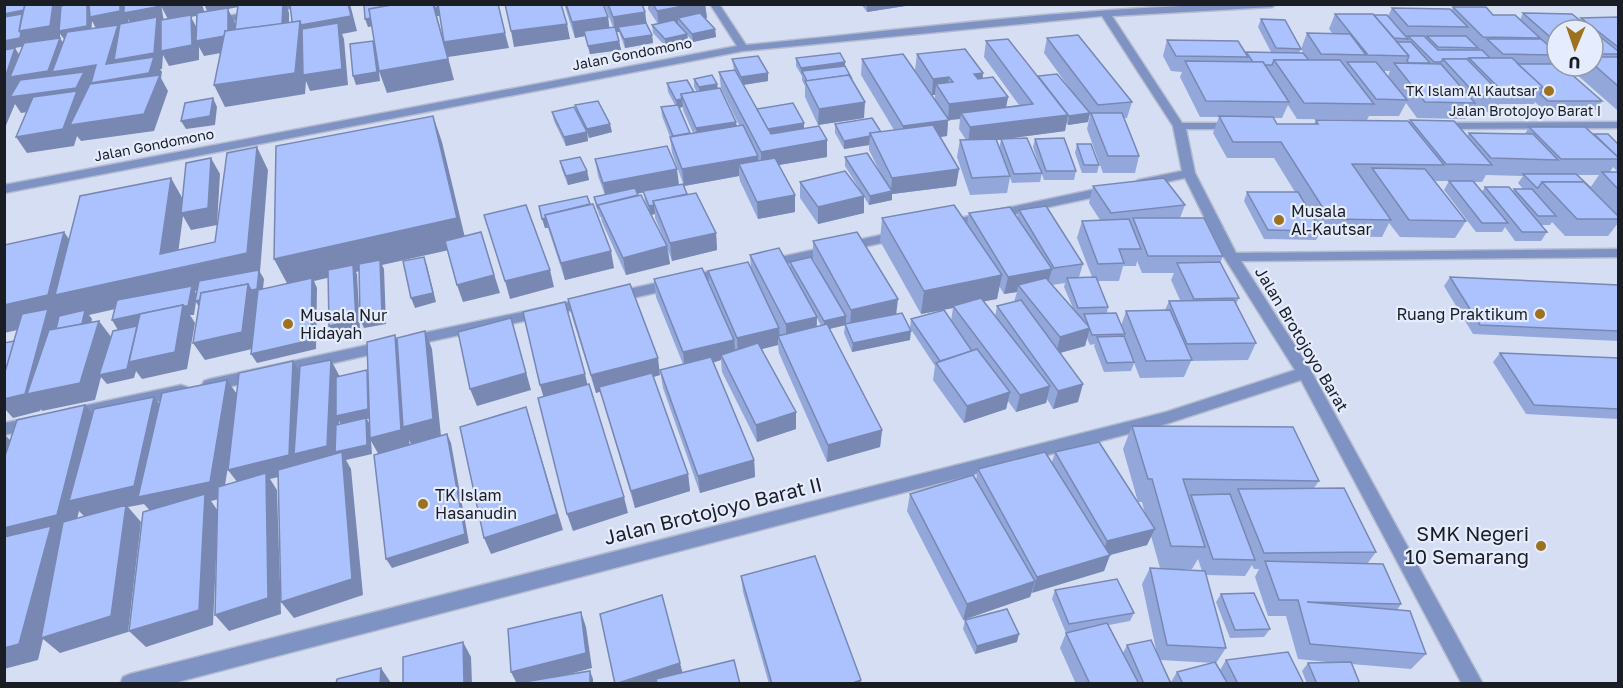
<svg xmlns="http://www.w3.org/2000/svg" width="1623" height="688" font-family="'Golos Text',sans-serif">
<rect width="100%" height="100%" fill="#d6def4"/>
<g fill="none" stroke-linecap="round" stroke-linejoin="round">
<!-- street casing -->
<g stroke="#b4bbcf" stroke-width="3">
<g id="street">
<path d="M 289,4 L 311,4 L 213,25 L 208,22 L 213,19 Z"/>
<path d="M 710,4 L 719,4 L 746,45 C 922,28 1099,4 1276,4 L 1272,7 L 1112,16 L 1182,123 L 1233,123 L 1239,126 L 1233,129 L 1186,129 L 1195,173 L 1236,253 L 1618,249 L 1618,257 L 1241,261 L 1310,369 L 1483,684 L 1462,684 L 1301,380 L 1166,424 L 170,684 L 120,684 L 123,677 L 130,674 L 1166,412 L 1295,370 L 1224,257 L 1185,178 L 1142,187 L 1136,183 L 1138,180 L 1182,171 L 1173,126 L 1102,16 L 743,51 L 4,193 L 4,185 L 737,46 Z"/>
<path d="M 1618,122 L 1618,128 L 1437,129 L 1431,126 L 1437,123 Z"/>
<path d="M 1110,186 L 1114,187 L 1116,190 L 1114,193 L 946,229 L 939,225 L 946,221 Z"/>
<path d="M 899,231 L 904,232 L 906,235 L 904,238 L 767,268 L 760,264 L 767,260 Z"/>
<path d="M 729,267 L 736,272 L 734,275 L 615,302 L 608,297 L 615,292 Z"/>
<path d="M 588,298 L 595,303 L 593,306 L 409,346 L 402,341 L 409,336 Z"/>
<path d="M 386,341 L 391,342 L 394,346 L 391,350 L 210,391 L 204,389 L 202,385 L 204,381 L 210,379 Z"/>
<path d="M 181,385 L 187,387 L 189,391 L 187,395 L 69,421 L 63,419 L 61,415 L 63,411 L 69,409 Z"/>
<path d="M 34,417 L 40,419 L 42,423 L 40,427 L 4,435 L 4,423 Z"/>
</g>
</g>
<!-- street -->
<use href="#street" fill="#7f92c4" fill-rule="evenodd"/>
</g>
<!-- wall -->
<g fill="#93a7da" fill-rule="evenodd">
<path d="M 564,4 L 603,4 L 608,17 L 609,28 L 613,27 L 604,4 L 642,4 L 645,12 L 647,26 L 652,35 L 653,43 L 625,48 L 619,32 L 617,32 L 621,50 L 590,54 L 585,36 L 575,38 Z"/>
<path d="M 648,4 L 705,4 L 707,18 L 705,18 L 715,29 L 716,37 L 693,42 L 688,36 L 688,42 L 666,47 L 653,33 L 652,25 L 658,24 L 648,9 Z"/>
<path d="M 861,4 L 918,4 L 867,12 Z"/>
<path d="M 1453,7 L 1520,20 L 1523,13 L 1580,20 L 1581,18 L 1618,17 L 1618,110 L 1617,110 L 1575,73 L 1577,70 L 1566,70 L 1602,101 L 1596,110 L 1543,110 L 1535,102 L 1534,104 L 1499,104 L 1493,112 L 1469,112 L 1465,119 L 1417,118 L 1406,103 L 1399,116 L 1369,116 L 1367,120 L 1297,119 L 1288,105 L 1282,118 L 1273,118 L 1277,124 L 1314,124 L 1316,120 L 1409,122 L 1410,120 L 1467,136 L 1469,133 L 1525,134 L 1529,127 L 1594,134 L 1618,144 L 1618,171 L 1617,171 L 1613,167 L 1610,172 L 1618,172 L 1618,223 L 1608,236 L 1565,236 L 1552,222 L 1550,225 L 1541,225 L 1547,232 L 1541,241 L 1515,241 L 1505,227 L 1502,232 L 1476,232 L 1444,190 L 1449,181 L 1436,181 L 1435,180 L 1435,181 L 1466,221 L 1455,238 L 1400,237 L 1389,223 L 1382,237 L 1321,236 L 1320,233 L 1316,240 L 1264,239 L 1244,201 L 1247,192 L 1295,192 L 1274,158 L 1227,158 L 1213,133 L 1219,117 L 1200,117 L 1180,77 L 1182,72 L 1171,71 L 1163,56 L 1167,40 L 1246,53 L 1246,52 L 1271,52 L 1258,27 L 1261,19 L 1301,49 L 1299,53 L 1304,54 L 1301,49 L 1307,33 L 1333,34 L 1329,29 L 1335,14 L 1388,16 L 1392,8 L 1451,11 ZM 1557,30 L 1593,30 L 1593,66 L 1557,66 ZM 1384,71 L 1390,71 L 1388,76 ZM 1486,175 L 1523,176 L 1518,183 L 1523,189 L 1514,189 L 1513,191 L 1485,187 L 1482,192 L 1474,182 L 1482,182 ZM 1578,175 L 1599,175 L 1590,188 Z"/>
<path d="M 1047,38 L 1132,102 L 1127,118 L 1124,118 L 1139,156 L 1135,173 L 1103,173 L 1087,129 L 1090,116 L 1089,115 L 1088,122 L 1068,125 L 1066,123 L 1065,131 L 1004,139 L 1042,173 L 1040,182 L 1012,183 L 1010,177 L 1007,193 L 970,195 L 957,157 L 960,140 L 966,140 L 959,129 L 960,119 L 948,120 L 947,136 L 940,137 L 959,169 L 956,186 L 892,194 L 892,200 L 869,205 L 864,197 L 864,213 L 818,224 L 800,198 L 800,182 L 860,190 L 845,166 L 845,157 L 881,174 L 869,150 L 869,145 L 844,149 L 835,133 L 835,124 L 881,132 L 894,130 L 861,75 L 862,59 L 935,99 L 935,95 L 932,95 L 915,70 L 917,54 L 983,73 L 983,78 L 1008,97 L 1006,107 L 1019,105 L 984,57 L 986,41 L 1038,77 L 1076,97 L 1044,53 ZM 996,140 L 1001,140 L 999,148 Z"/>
<path d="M 796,58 L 845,67 L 852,80 L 864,118 L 818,125 L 805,97 L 805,86 L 802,80 L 802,76 L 796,66 Z"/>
<path d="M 732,59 L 768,73 L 768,81 L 744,85 L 757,109 L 804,129 L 827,140 L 827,157 L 779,165 L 795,195 L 795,212 L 758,219 L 740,181 L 739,176 L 684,186 L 672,153 L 670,137 L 662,116 L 661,107 L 675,105 L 668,92 L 667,83 L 694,92 L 697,92 L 694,87 L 694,79 L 717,84 L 718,89 L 736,122 L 737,126 L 739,125 L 721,88 L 719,72 L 734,70 ZM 683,107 L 683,110 L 693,133 L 690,133 L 679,108 Z"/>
<path d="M 575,105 L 612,132 L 589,138 L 587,134 L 588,141 L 566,146 L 554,121 L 552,112 L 577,113 Z"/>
<path d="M 1035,139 L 1076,171 L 1074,180 L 1044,180 L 1033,147 Z"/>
<path d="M 1077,144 L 1099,165 L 1097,173 L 1082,173 L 1075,153 Z"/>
<path d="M 595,159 L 678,185 L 687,194 L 716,233 L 717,250 L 672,261 L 668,250 L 670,264 L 626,275 L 602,222 L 601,217 L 600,217 L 596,206 L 594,197 L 605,195 L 598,176 ZM 644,192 L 645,200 L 648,208 L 637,194 ZM 655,214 L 655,218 L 664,239 L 651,215 Z"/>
<path d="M 560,161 L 587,171 L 589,180 L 568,185 L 562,170 Z"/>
<path d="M 1093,186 L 1185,205 L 1180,218 L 1223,256 L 1220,263 L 1239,298 L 1236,304 L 1256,343 L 1248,360 L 1191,361 L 1184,377 L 1140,378 L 1134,363 L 1131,371 L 1104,372 L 1094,346 L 1095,344 L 1090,345 L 1087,338 L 1085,346 L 1060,353 L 1078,402 L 1053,409 L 1047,399 L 1046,403 L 1016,412 L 1008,401 L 1006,409 L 964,423 L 933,380 L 935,366 L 910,328 L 911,319 L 951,321 L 953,308 L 921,314 L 880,241 L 882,218 L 967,224 L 969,213 L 1017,218 L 1019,210 L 1083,264 L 1079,277 L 1092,277 L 1077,238 L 1082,221 L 1100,220 L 1089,203 ZM 1137,261 L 1142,273 L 1174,273 L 1171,280 L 1180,300 L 1169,301 L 1165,310 L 1126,311 L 1121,326 L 1107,313 L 1108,307 L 1098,281 L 1119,281 L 1123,266 L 1136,266 ZM 1065,283 L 1064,287 L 1073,308 L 1052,285 ZM 999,286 L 1004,294 L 1017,292 L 1014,302 L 997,306 L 995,317 L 983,301 L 997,299 Z"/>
<path d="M 590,204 L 614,268 L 565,280 L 548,228 L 545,228 L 539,206 Z"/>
<path d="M 813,241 L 896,314 L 910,340 L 852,352 L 844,333 L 845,325 L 830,329 L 882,430 L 880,447 L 827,462 L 779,353 L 778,345 L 762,349 L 796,429 L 757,442 L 722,372 L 721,360 L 713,363 L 754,460 L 755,477 L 700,493 L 663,388 L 660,370 L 683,364 L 656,297 L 654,279 L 710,287 L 708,271 L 751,268 L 750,255 L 790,269 L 790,262 L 820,271 L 813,258 ZM 817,318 L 821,326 L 817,327 Z"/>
<path d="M 1450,277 L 1618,285 L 1618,341 L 1473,334 L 1444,286 Z"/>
<path d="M 568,299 L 660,375 L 653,377 L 688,474 L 690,491 L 635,508 L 600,391 L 596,393 L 572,317 Z"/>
<path d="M 1500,353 L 1618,358 L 1618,419 L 1526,414 L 1493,362 Z"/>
<path d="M 1132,426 L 1319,481 L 1314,488 L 1376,552 L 1367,564 L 1401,604 L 1397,610 L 1426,654 L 1411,669 L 1351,664 L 1360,684 L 1307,684 L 1302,671 L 1308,663 L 1337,663 L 1298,659 L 1286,616 L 1268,616 L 1255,577 L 1259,569 L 1254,569 L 1252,565 L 1245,576 L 1206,575 L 1226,648 L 1216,663 L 1220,670 L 1226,660 L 1304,684 L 1076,684 L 1060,648 L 1066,633 L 1052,599 L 1055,590 L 1134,613 L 1130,621 L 1109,625 L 1123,653 L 1127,645 L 1157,654 L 1142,584 L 1150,568 L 1160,568 L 1151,536 L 1147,545 L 1110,555 L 1104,571 L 1032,592 L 1030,597 L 963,620 L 907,511 L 910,494 L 976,480 L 978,469 L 1052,462 L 1055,452 L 1145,514 L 1142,502 L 1138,502 L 1123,449 ZM 1198,559 L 1202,571 L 1163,569 L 1192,569 ZM 1160,660 L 1213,663 L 1177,672 L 1171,682 Z"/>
<path d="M 741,576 L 861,680 L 860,684 L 769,684 L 743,592 Z"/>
<path d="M 1221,594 L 1270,629 L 1264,637 L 1230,638 L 1216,602 Z"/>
<path d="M 965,620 L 1017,642 L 975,654 L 963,629 Z"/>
</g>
<!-- shaded-wall -->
<g fill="#7888b2" fill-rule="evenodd">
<path d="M 40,4 L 161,4 L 164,22 L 160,23 L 165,33 L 169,21 L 161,6 L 170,4 L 202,4 L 205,14 L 191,17 L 198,30 L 208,13 L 204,4 L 243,4 L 244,6 L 228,9 L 235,23 L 235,33 L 283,4 L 286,4 L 289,13 L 289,41 L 204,56 L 199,47 L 199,60 L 169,66 L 163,55 L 162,69 L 160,69 L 162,72 L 161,78 L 168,91 L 154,131 L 81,141 L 77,136 L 74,146 L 27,153 L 16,137 L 71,106 L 21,113 L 15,104 L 4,130 L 4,14 ZM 128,19 L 133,28 L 129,26 ZM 92,21 L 98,32 L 106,64 L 70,53 L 60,38 L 60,34 L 64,39 L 91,34 ZM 26,41 L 29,47 L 25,64 L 15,48 L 26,46 Z"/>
<path d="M 348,4 L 350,4 L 357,31 L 342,34 L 344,39 L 348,85 L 310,91 L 306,81 L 305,94 L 225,107 L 214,85 L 300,21 Z"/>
<path d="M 438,4 L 440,16 L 437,16 L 444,42 L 505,33 L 509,48 L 448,57 L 444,42 L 454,80 L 387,93 L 379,71 L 380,81 L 356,85 L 353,76 L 373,41 L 376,49 L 436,17 L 368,27 L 365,19 Z"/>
<path d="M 694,4 L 705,4 L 707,18 L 682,22 L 678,18 L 678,23 L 659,26 L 657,11 Z"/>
<path d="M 867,4 L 918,4 L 867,12 Z"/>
<path d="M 645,12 L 647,28 L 618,27 L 619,32 L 615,32 L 613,17 Z"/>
<path d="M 608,17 L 610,32 L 584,31 L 585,36 L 575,38 L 572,22 Z"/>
<path d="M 567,24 L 570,39 L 514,47 L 511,31 Z"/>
<path d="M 715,29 L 716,37 L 693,42 L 692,34 Z"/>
<path d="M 687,34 L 688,42 L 666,47 L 665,39 Z"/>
<path d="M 652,35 L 653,43 L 625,48 L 624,39 Z"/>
<path d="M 619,41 L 621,50 L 590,54 L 588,46 Z"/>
<path d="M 845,62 L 845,71 L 802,71 L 801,76 L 801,68 Z"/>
<path d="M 768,73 L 768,81 L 742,85 L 741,77 Z"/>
<path d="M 983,73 L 981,88 L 974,74 Z"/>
<path d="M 949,77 L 947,93 L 936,84 L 935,95 L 932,95 L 933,79 Z"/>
<path d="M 717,84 L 718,92 L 700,96 L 699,87 Z"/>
<path d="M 1008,97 L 1005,113 L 961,113 L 960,119 L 948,120 L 947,136 L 902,142 L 903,126 L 948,120 L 949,104 Z"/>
<path d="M 213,98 L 217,107 L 215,125 L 186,129 L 181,121 Z"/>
<path d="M 682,99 L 683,107 L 677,108 L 676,100 Z"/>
<path d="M 865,102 L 864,118 L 818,125 L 819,109 Z"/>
<path d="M 1090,113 L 1088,122 L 1068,125 L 1069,116 Z"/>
<path d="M 1068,115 L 1065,131 L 968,144 L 970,127 Z"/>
<path d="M 433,116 L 442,142 L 467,246 L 382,265 L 384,269 L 386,324 L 364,328 L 360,319 L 380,266 L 356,272 L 357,274 L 360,329 L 334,335 L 329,326 L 353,272 L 314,281 L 317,288 L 316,349 L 257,363 L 251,354 L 289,287 L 274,259 Z"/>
<path d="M 736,122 L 737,138 L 698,145 L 696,128 Z"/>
<path d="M 804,123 L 804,132 L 767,138 L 767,129 Z"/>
<path d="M 610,124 L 612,132 L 589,138 L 587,129 Z"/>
<path d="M 587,132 L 588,141 L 566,146 L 564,137 Z"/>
<path d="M 870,136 L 869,145 L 844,149 L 844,141 Z"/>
<path d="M 827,140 L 827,157 L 761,168 L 761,152 Z"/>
<path d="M 257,147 L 268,170 L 260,272 L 264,279 L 262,298 L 256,299 L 257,301 L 252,349 L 205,360 L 193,343 L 201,310 L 196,302 L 194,315 L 190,315 L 195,323 L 187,369 L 142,379 L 136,371 L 134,378 L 107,384 L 101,377 L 95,400 L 42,411 L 41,409 L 40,411 L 13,418 L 5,409 L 4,374 L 44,324 L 4,333 L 4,305 L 64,232 L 81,256 L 160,254 L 171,178 L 184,201 L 211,158 L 220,174 L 217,225 L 191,230 L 183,216 L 176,269 L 247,253 ZM 259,277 L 248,284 L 197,295 L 195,291 ZM 190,292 L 112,320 L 118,330 L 112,338 L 99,321 L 88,340 L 92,319 L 89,315 ZM 68,313 L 73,319 L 67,319 Z"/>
<path d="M 758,156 L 759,173 L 739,164 L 739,176 L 684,186 L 682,169 Z"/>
<path d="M 677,169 L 679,185 L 606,200 L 603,183 Z"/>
<path d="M 959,169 L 956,186 L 892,194 L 892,200 L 869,205 L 870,196 L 891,192 L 892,178 Z"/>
<path d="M 587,171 L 589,180 L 568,185 L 566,176 Z"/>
<path d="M 795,195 L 795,212 L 758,219 L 757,202 Z"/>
<path d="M 864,196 L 864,213 L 818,224 L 818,207 Z"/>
<path d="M 654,205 L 655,214 L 650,215 L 649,206 Z"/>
<path d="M 542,219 L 546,219 L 548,228 L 545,228 Z"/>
<path d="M 481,232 L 500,293 L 463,302 L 457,285 Z"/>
<path d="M 716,233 L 717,250 L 672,261 L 670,243 Z"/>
<path d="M 667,246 L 670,264 L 626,275 L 623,258 Z"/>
<path d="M 611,251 L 614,268 L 565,280 L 561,263 Z"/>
<path d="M 424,257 L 427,266 L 436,302 L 415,308 L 411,298 Z"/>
<path d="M 1052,269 L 1047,286 L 1018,285 L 1017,292 L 1004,294 L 1008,277 Z"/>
<path d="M 550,270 L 554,287 L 510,299 L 505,281 Z"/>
<path d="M 1002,275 L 997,299 L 955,307 L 953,306 L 953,308 L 921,314 L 924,291 Z"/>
<path d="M 898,299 L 896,316 L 850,327 L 851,310 Z"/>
<path d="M 846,316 L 846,325 L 824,330 L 824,321 Z"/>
<path d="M 817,317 L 816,334 L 786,342 L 786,324 Z"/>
<path d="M 511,318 L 531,390 L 477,406 L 470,389 Z"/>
<path d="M 779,328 L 780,340 L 778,336 L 778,345 L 738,355 L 737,338 Z"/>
<path d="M 1090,328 L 1085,346 L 1056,354 L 1060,337 Z"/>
<path d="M 425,331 L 432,349 L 441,436 L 411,444 L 409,440 L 410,447 L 379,455 L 371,441 L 372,454 L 346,460 L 351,469 L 363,595 L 294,618 L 281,602 L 305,471 L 300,464 L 300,472 L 270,479 L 277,490 L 281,614 L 229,631 L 215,615 L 241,487 L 228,470 L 293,361 L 303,378 L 331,360 L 340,377 L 367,370 L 373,418 L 367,419 L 371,427 L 395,335 L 403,353 ZM 339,421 L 341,425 L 337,452 Z"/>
<path d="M 911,331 L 910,340 L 852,352 L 853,343 Z"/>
<path d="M 734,340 L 736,357 L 721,355 L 721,360 L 685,370 L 683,352 Z"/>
<path d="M 658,358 L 660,375 L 596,393 L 591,375 Z"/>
<path d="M 585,374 L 589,391 L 545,402 L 540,385 Z"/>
<path d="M 227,380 L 239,397 L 223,498 L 211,501 L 218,511 L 213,625 L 146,647 L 129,631 L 153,514 L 144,504 L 128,507 L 141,522 L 128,632 L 60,653 L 43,639 L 38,660 L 4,669 L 4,528 L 85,405 L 99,422 L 154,397 L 167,414 ZM 79,511 L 85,517 L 74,532 Z"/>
<path d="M 1083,384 L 1078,402 L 1053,409 L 1058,391 Z"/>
<path d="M 1050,386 L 1046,403 L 1016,412 L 1020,395 Z"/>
<path d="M 1010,392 L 1006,409 L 964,423 L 967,406 Z"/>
<path d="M 526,407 L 563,530 L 491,554 L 484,538 Z"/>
<path d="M 796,412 L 796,429 L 757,442 L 756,425 Z"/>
<path d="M 882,430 L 880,447 L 827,462 L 828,445 Z"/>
<path d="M 4,434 L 17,447 L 4,490 Z"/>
<path d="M 447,434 L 451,443 L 469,543 L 392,568 L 386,559 Z"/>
<path d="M 754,460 L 755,477 L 700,493 L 698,476 Z"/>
<path d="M 688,474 L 690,491 L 635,508 L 631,491 Z"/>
<path d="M 624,497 L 628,513 L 573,531 L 567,514 Z"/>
<path d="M 1155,529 L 1147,545 L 1110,555 L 1104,571 L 1032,593 L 1037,577 L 1101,557 L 1107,541 Z"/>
<path d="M 1035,581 L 1030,597 L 963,620 L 967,604 Z"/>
<path d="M 581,612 L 586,627 L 592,668 L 532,684 L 517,684 L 511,672 Z"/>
<path d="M 1019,634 L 1017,642 L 975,654 L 977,646 Z"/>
<path d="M 463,642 L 471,657 L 472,684 L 464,684 Z"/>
<path d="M 680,663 L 684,678 L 667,684 L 617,684 Z"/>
<path d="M 381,668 L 391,683 L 380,684 Z"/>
<path d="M 590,671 L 593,679 L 593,684 L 590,684 Z"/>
<path d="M 861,680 L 860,684 L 850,684 Z"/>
</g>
<!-- building -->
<g fill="#abc2fe" stroke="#7888b2" stroke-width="1.5">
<path d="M 4,4 L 25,4 L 24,10 L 4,14 Z"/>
<path d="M 25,4 L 53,4 L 50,26 L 19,31 Z"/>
<path d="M 68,4 L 87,4 L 87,26 L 59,31 L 61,6 Z"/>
<path d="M 89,4 L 120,4 L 120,11 L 90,17 Z"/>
<path d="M 124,4 L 156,4 L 156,7 L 124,13 Z"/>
<path d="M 242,4 L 283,4 L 282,24 L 235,30 L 238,5 Z"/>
<path d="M 290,4 L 348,4 L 351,16 L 301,25 L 300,21 L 292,22 Z"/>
<path d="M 364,4 L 397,4 L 369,9 L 371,18 L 365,19 Z"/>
<path d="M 397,4 L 433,4 L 448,59 L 379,71 L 369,9 Z"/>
<path d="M 433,4 L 437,4 L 438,8 L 435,8 Z"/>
<path d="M 438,4 L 498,4 L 505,33 L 444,42 Z"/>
<path d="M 505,4 L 561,4 L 567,24 L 511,31 Z"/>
<path d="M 566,4 L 603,4 L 608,17 L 572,22 Z"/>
<path d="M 608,4 L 642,4 L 645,12 L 613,17 Z"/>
<path d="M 653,4 L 694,4 L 657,11 Z"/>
<path d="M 1453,7 L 1486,7 L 1493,15 L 1515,15 L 1540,38 L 1483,37 Z"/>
<path d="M 228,8 L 228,31 L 225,31 L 225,36 L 196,41 L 197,13 Z"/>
<path d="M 1392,8 L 1450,9 L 1468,27 L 1408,26 Z"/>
<path d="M 700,13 L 715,29 L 692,34 L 678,18 Z"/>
<path d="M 1523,13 L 1572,14 L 1592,30 L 1557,30 L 1557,43 Z"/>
<path d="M 22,14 L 19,31 L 21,33 L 20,38 L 4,41 L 4,17 Z"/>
<path d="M 1335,14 L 1373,14 L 1409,56 L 1368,55 Z"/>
<path d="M 191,15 L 192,45 L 161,51 L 161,20 Z"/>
<path d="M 1374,15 L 1387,15 L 1408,39 L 1394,38 Z"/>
<path d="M 157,17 L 154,53 L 114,60 L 120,24 Z"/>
<path d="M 1618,17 L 1618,47 L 1581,18 Z"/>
<path d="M 1261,19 L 1285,20 L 1301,49 L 1276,48 Z"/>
<path d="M 674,20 L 687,34 L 665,39 L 652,25 Z"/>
<path d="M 300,21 L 295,73 L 214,85 L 225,31 Z"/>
<path d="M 338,23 L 342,69 L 303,75 L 302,29 Z"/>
<path d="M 646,23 L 652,35 L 624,39 L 618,27 Z"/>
<path d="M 118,25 L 106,64 L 154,57 L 149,73 L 91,83 L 96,65 L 52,72 L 67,32 Z"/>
<path d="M 615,27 L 619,41 L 588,46 L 584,31 Z"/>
<path d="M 1593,31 L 1618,51 L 1618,54 L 1593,54 Z"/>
<path d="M 1307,33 L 1350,34 L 1366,55 L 1321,54 Z"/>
<path d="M 1078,35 L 1132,102 L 1098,105 L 1047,38 Z"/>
<path d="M 1408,36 L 1424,36 L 1438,50 L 1482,50 L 1490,58 L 1469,58 L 1468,60 L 1467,59 L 1443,59 L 1441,62 L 1434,62 Z"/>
<path d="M 1427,36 L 1466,36 L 1478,48 L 1438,47 Z"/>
<path d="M 60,38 L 48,71 L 10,77 L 24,43 Z"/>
<path d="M 1008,39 L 1068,115 L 970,127 L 961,113 L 1033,104 L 986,41 Z"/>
<path d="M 1487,39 L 1541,39 L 1557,53 L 1557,55 L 1503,54 Z"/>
<path d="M 1167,40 L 1238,41 L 1248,57 L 1176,56 Z"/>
<path d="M 373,41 L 377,72 L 353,76 L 350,44 Z"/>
<path d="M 1397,42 L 1411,42 L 1430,63 L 1409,63 L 1407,61 L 1409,56 Z"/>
<path d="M 15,48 L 5,78 L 4,79 L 4,50 Z"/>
<path d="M 965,49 L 983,73 L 974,74 L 978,79 L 993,77 L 1008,97 L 949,104 L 936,84 L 953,82 L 949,77 L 933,79 L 917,54 Z"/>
<path d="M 1246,52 L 1303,53 L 1309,60 L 1274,60 L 1272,65 L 1265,65 L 1263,62 L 1253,62 Z"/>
<path d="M 840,53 L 845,62 L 801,68 L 796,58 Z"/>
<path d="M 903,54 L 949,120 L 903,126 L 862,59 Z"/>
<path d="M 758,56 L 768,73 L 741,77 L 732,59 Z"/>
<path d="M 1593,57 L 1618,57 L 1618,86 L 1593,64 Z"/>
<path d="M 1469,58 L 1512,58 L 1544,88 L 1499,88 Z"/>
<path d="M 1443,59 L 1467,59 L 1503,96 L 1477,96 Z"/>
<path d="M 1274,60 L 1340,60 L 1374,104 L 1304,103 Z"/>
<path d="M 1185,61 L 1263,62 L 1289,102 L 1206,101 Z"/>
<path d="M 1347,62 L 1376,62 L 1407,100 L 1376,99 Z"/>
<path d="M 1394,63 L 1441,64 L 1475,103 L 1425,102 Z"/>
<path d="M 1518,64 L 1557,64 L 1557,66 L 1562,66 L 1602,101 L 1548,101 L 1540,94 L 1544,88 Z"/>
<path d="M 845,66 L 852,79 L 849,75 L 807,81 L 802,71 Z"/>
<path d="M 735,70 L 771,134 L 819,126 L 827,140 L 761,152 L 719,72 Z"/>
<path d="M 84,72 L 76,88 L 10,97 L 20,80 Z"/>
<path d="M 1057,74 L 1090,113 L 1069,116 L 1038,76 Z"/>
<path d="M 160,75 L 144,114 L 70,125 L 90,84 Z"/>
<path d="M 712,75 L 717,84 L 699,87 L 694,79 Z"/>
<path d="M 849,75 L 865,102 L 819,109 L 805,81 Z"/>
<path d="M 687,80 L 694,92 L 681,94 L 682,99 L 676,100 L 667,83 Z"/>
<path d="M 720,88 L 736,122 L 696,128 L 681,94 Z"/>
<path d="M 77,91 L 63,129 L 16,137 L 33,97 Z"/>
<path d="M 213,98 L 210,116 L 181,121 L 185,103 Z"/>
<path d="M 598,101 L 610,124 L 587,129 L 575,105 Z"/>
<path d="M 793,103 L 804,123 L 768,129 L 757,109 Z"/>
<path d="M 678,105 L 690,133 L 673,136 L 661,107 Z"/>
<path d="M 574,107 L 587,132 L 564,137 L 552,112 Z"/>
<path d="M 1091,113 L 1122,113 L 1139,156 L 1108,156 Z"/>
<path d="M 433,116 L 457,218 L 274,259 L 276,146 Z"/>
<path d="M 1219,116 L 1273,117 L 1277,124 L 1318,124 L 1316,120 L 1408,121 L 1444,165 L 1352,164 L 1391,220 L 1330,219 L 1281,142 L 1233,142 Z"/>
<path d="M 872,118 L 881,132 L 870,133 L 870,136 L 844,141 L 835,124 Z"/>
<path d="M 1410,120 L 1454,121 L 1492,165 L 1446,164 Z"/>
<path d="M 743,125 L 758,156 L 682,169 L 670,137 Z"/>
<path d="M 933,125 L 959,169 L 892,178 L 870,133 Z"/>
<path d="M 1529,127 L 1585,127 L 1618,157 L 1618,159 L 1561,159 Z"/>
<path d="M 1469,133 L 1533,134 L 1558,160 L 1491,158 Z"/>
<path d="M 1594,134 L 1608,134 L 1618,144 L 1618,157 Z"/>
<path d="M 1027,138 L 1042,173 L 1014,174 L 1001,139 Z"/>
<path d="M 1064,138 L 1076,171 L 1046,171 L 1035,139 Z"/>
<path d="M 996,139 L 1010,176 L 972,178 L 960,140 Z"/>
<path d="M 1077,144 L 1091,144 L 1099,165 L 1084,165 Z"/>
<path d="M 667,146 L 677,169 L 603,183 L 595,159 Z"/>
<path d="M 257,147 L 247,253 L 55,295 L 80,196 L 171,178 L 160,254 L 215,242 L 227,153 Z"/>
<path d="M 867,153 L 892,191 L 870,196 L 845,157 Z"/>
<path d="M 580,157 L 587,171 L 566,176 L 560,161 Z"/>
<path d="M 211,158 L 208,208 L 181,213 L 186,163 Z"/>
<path d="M 775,158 L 795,195 L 757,202 L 739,164 Z"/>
<path d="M 1372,168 L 1425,169 L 1466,221 L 1409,220 Z"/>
<path d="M 845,171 L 864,196 L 818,207 L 800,182 Z"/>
<path d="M 1602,172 L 1618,172 L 1618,189 Z"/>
<path d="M 1523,174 L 1576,174 L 1591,188 L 1584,182 L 1542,182 L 1538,188 L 1537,188 Z"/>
<path d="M 1164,178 L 1185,205 L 1111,213 L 1093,186 Z"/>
<path d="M 1449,181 L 1473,181 L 1508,223 L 1482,223 Z"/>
<path d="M 1542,182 L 1584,182 L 1618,216 L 1618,219 L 1577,219 Z"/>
<path d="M 683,184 L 687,194 L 653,201 L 654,205 L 649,206 L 643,191 Z"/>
<path d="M 1485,187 L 1509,187 L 1547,232 L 1522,232 Z"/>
<path d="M 635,188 L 638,195 L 598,205 L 599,208 L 598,208 L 594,197 Z"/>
<path d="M 1514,189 L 1532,189 L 1556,216 L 1538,216 Z"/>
<path d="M 1247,192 L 1298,192 L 1321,231 L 1268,230 Z"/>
<path d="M 696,193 L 716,233 L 670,243 L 653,201 Z"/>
<path d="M 641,195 L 667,246 L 623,258 L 598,205 Z"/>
<path d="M 587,196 L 590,204 L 545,215 L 546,218 L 542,219 L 539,206 Z"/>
<path d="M 593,204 L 611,251 L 561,263 L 545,215 Z"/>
<path d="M 526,205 L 550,270 L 505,281 L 484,215 Z"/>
<path d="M 954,205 L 1002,275 L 924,291 L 882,218 Z"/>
<path d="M 1046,206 L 1083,264 L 1054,268 L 1019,210 Z"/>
<path d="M 1010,207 L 1052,269 L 1008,277 L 969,213 Z"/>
<path d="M 1133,218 L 1204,218 L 1223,256 L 1148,256 Z"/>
<path d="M 1129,219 L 1141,249 L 1119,249 L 1124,263 L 1098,264 L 1082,221 Z"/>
<path d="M 64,232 L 48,295 L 4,305 L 4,245 Z"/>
<path d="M 481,232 L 494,275 L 457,285 L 445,241 Z"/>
<path d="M 857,232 L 898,299 L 851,310 L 813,241 Z"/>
<path d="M 779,248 L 817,317 L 786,324 L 750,255 Z"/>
<path d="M 424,257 L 433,293 L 411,298 L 403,261 Z"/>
<path d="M 811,257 L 846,316 L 824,321 L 790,262 Z"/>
<path d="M 380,260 L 382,315 L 360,319 L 359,264 Z"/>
<path d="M 748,262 L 779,328 L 737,338 L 708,271 Z"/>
<path d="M 1220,262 L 1239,298 L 1194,299 L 1177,263 Z"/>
<path d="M 353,265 L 356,320 L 329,326 L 328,270 Z"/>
<path d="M 702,268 L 734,340 L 683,352 L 654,279 Z"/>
<path d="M 259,270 L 257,289 L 251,290 L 248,284 L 201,293 L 200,300 L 195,301 L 199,281 Z"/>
<path d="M 1096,277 L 1108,307 L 1078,308 L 1067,278 Z"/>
<path d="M 1450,277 L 1618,285 L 1618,331 L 1480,325 Z"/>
<path d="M 312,278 L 311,340 L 251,354 L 258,290 Z"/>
<path d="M 1046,278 L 1090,328 L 1060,337 L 1018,285 Z"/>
<path d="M 248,284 L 242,332 L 193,343 L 201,293 Z"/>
<path d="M 630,284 L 658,358 L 591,375 L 568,299 Z"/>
<path d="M 192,286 L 188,306 L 183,306 L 183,305 L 112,320 L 117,300 Z"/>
<path d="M 981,298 L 1050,386 L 1020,395 L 953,306 Z"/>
<path d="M 1021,300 L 1083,384 L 1058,391 L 997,306 Z"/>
<path d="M 1234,300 L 1256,343 L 1187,344 L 1169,301 Z"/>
<path d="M 565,302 L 585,374 L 540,385 L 523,312 Z"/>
<path d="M 183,305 L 175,352 L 129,362 L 140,314 Z"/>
<path d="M 48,309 L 25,394 L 4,399 L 4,374 L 22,314 Z"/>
<path d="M 85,310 L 82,324 L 56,329 L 59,316 Z"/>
<path d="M 944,310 L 972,351 L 940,361 L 911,319 Z"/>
<path d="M 1170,310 L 1192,360 L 1146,361 L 1126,311 Z"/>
<path d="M 902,313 L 911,331 L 853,343 L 845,324 Z"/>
<path d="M 1116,313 L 1125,334 L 1092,335 L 1084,314 Z"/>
<path d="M 511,318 L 526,373 L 470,389 L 458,332 Z"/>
<path d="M 99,321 L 80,383 L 27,394 L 49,330 Z"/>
<path d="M 827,324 L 882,430 L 828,445 L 778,336 Z"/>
<path d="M 137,326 L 127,369 L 99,375 L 113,331 Z"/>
<path d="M 425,331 L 433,419 L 403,427 L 397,338 Z"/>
<path d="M 395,335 L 401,430 L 370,438 L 367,342 Z"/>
<path d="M 1124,336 L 1134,362 L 1107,363 L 1097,337 Z"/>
<path d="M 14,341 L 5,372 L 4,374 L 4,343 Z"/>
<path d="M 758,343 L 796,412 L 756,425 L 721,355 Z"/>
<path d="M 977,349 L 1010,392 L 967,406 L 936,363 Z"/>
<path d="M 1500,353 L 1618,358 L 1618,409 L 1534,405 Z"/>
<path d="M 711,357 L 754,460 L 698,476 L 660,370 Z"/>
<path d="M 331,360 L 327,446 L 294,454 L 300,366 Z"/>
<path d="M 293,361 L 289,455 L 228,470 L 239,373 Z"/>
<path d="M 367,370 L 368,409 L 336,416 L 336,377 Z"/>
<path d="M 652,373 L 688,474 L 631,491 L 599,387 Z"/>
<path d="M 227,380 L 210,482 L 138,497 L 162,393 Z"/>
<path d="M 589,384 L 624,497 L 567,514 L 538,398 Z"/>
<path d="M 154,397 L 134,486 L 69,501 L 94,409 Z"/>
<path d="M 85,405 L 57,515 L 4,528 L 4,459 L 17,420 Z"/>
<path d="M 526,407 L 557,514 L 484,538 L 460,427 Z"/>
<path d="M 366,418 L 367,445 L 335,452 L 336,425 Z"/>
<path d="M 1132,426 L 1293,427 L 1319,481 L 1183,479 L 1205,547 L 1171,546 L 1152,479 L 1148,479 Z"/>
<path d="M 447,434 L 465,534 L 386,559 L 374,455 Z"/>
<path d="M 1099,442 L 1155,529 L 1107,541 L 1055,452 Z"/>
<path d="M 342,452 L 352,579 L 281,602 L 278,470 Z"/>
<path d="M 1045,452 L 1110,555 L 1037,577 L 978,469 Z"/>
<path d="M 266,473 L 268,598 L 215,615 L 218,487 Z"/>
<path d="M 973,475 L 1035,581 L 967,604 L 910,494 Z"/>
<path d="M 1344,488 L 1376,552 L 1264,553 L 1238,489 Z"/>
<path d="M 205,494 L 199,610 L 129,631 L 143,512 Z"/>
<path d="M 1230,494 L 1255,560 L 1213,559 L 1191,495 Z"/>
<path d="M 126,505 L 111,616 L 41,638 L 63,522 Z"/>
<path d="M 51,526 L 19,644 L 4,648 L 4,537 Z"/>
<path d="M 815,556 L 861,680 L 850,684 L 772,684 L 741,576 Z"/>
<path d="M 1265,561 L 1383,564 L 1401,604 L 1307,602 L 1410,611 L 1426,654 L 1310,644 L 1298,600 L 1279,600 Z"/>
<path d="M 1150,568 L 1205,571 L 1226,648 L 1167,645 Z"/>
<path d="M 1117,579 L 1134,613 L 1069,624 L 1055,590 Z"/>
<path d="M 1254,593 L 1270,629 L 1235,630 L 1221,594 Z"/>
<path d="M 662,595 L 680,663 L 615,684 L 600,614 Z"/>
<path d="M 1007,609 L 1019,634 L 977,646 L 965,620 Z"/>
<path d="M 581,612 L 586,653 L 511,672 L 508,629 Z"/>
<path d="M 1107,623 L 1139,684 L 1090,684 L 1066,633 Z"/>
<path d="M 1151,640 L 1171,684 L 1144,684 L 1127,645 Z"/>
<path d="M 463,642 L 464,684 L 403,684 L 403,657 Z"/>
<path d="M 1288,652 L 1304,684 L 1238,684 L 1226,660 Z"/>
<path d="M 734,660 L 740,684 L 657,684 L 656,679 Z"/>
<path d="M 1215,662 L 1228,684 L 1183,684 L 1177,672 Z"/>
<path d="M 1351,662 L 1360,684 L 1317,684 L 1308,663 Z"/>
<path d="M 381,668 L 380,684 L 336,684 L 337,679 Z"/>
<path d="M 590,671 L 590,684 L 518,684 L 518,683 Z"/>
</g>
<!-- markers -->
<g fill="#9c711f" stroke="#e5ecfd" stroke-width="2">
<circle cx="1549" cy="91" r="6"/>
<circle cx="1279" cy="220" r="6"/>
<circle cx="1540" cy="314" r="6"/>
<circle cx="288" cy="324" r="6"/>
<circle cx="423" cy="504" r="6"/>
<circle cx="1541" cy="546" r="6"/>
</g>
<g text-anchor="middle" stroke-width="4.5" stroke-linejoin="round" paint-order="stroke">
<!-- far-street labels -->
<g font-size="14" fill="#1a1d24" stroke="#e5ecfd">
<text transform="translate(632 54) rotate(-11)" y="5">Jalan Gondomono</text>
<text x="1525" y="116">Jalan Brotojoyo Barat I</text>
<text transform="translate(154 145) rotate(-11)" y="5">Jalan Gondomono</text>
</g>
<!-- far-poi labels -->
<g font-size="14" fill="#1a1d24" stroke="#e5ecfd" text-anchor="end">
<text x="1537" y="96">TK Islam Al Kautsar</text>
</g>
<!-- poi labels -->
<g font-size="16" fill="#1a1d24" stroke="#e5ecfd" text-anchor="start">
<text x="1291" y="217">Musala<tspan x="1291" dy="18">Al-Kautsar</tspan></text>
<text x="1528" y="320" text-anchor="end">Ruang Praktikum</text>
<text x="300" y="321">Musala Nur<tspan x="300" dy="18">Hidayah</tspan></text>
<text x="435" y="501">TK Islam<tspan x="435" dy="18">Hasanudin</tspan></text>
</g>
<!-- street labels -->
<g font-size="16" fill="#1a1d24" stroke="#e5ecfd">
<text transform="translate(1302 339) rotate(59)" y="6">Jalan Brotojoyo Barat</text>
</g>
<!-- near-street labels -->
<g font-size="20" fill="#1a1d24" stroke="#e5ecfd">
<text transform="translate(713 511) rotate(-14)" y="7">Jalan Brotojoyo Barat II</text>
</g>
<!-- near-poi labels -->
<g font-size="20" fill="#1a1d24" stroke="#e5ecfd" text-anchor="end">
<text x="1529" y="541">SMK Negeri<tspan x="1529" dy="23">10 Semarang</tspan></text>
</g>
</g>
<!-- border -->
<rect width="1623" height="688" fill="none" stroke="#1a1d24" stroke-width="12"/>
<!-- north arrow -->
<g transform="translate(1575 48) rotate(182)"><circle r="28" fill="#e5ecfd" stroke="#9499a6" stroke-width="1.5"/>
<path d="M0-4.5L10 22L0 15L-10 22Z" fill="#9c711f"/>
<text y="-9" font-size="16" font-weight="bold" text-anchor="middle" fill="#1a1d24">U</text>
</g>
</svg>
